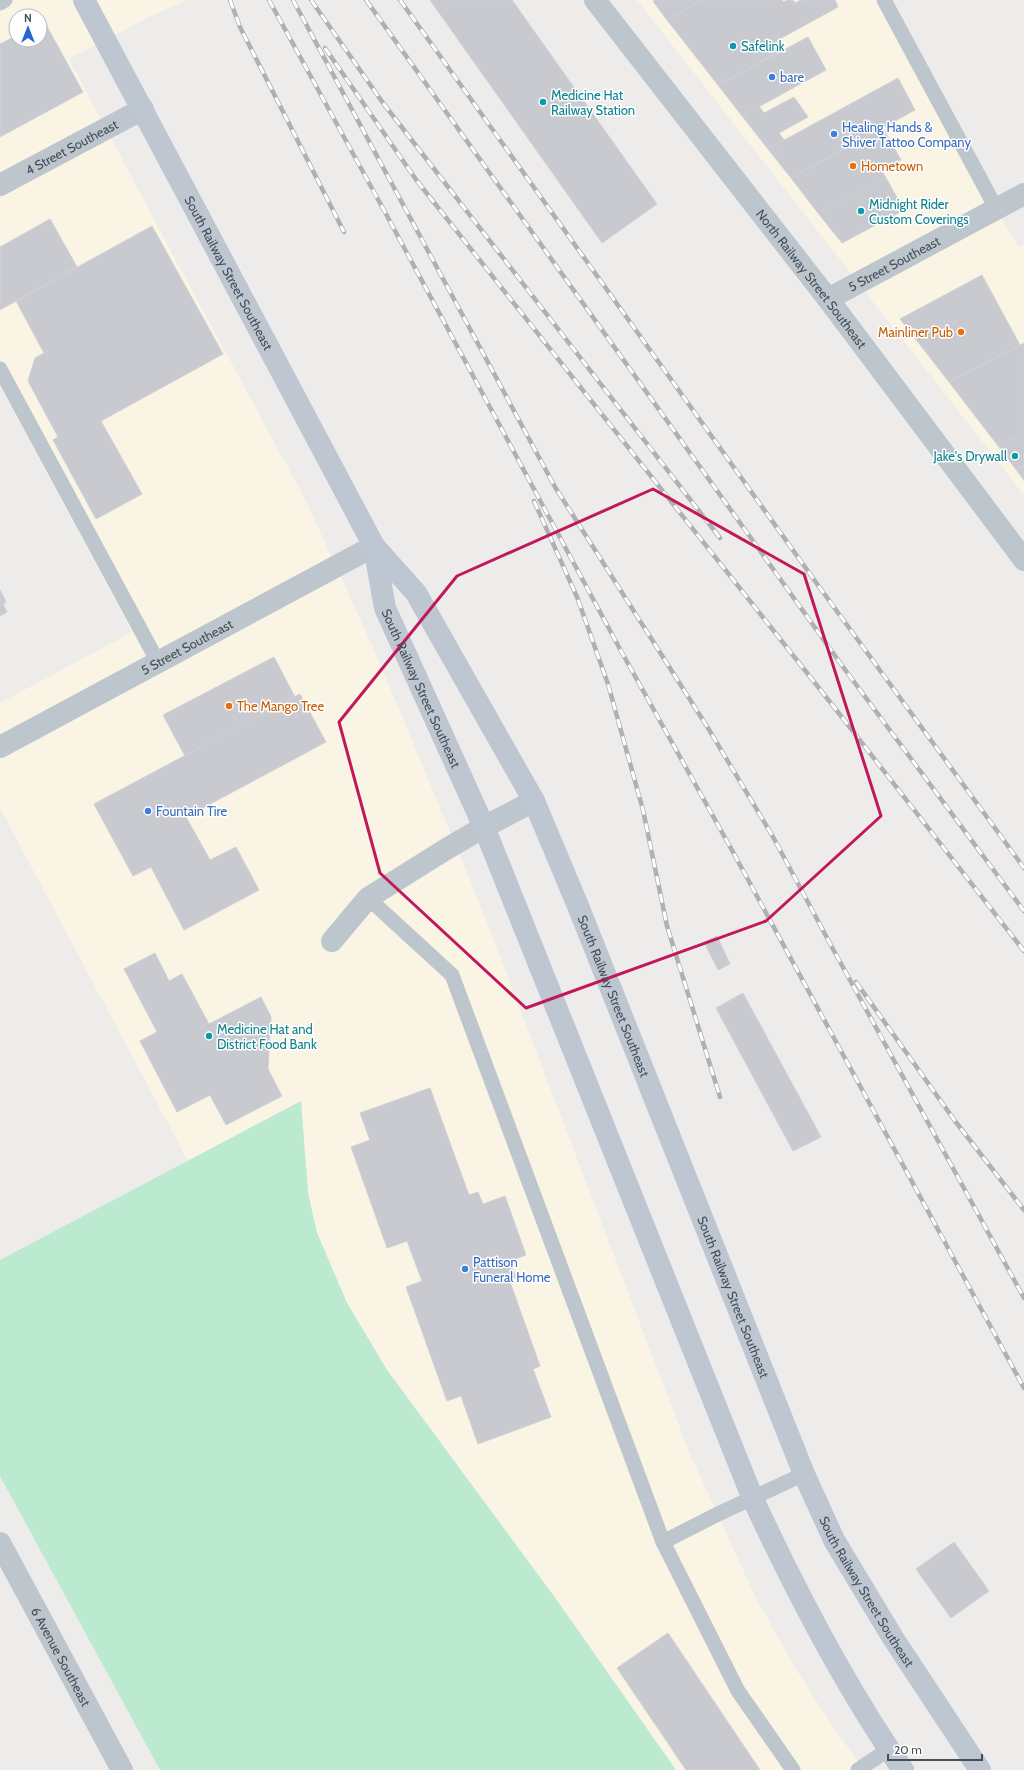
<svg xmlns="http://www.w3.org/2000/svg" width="1024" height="1770" font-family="Cabin,sans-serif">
<rect width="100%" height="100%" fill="#eeebeb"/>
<!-- commercial -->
<g fill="#f9f4e4" fill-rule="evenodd">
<path d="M 0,0 L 187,0 L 145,19 L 69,59 L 157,225 L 306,501 L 376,654 L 480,904 L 689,1452 L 756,1598 L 794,1666 L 831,1724 L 864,1770 L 676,1770 L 556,1599 L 387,1370 L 347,1303 L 317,1233 L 308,1193 L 301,1101 L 188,1161 L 0,808 L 0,703 L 132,632 L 0,386 ZM 16,16 L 40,16 L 40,40 L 16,40 Z"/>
<path d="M 637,0 L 883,0 L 1018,247 L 1024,244 L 1024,495 Z"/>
</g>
<!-- green -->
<path fill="#bbead0" d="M 301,1101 L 308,1193 L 317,1233 L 347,1303 L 387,1370 L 556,1599 L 676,1770 L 160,1770 L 0,1476 L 0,1260 Z"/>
<!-- building -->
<g fill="#c8cad0" stroke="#d0d1d7">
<path d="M 430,0 L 512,0 L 657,204 L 602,243 Z"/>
<path d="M 656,0 L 703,0 L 667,20 L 653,1 Z"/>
<path d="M 703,0 L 782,0 L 783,2 L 788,0 L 793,0 L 795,3 L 801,0 L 835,0 L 838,7 L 776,41 L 781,51 L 718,85 L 667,20 Z"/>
<path d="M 44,21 L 83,92 L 0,137 L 0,44 L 16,36 L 16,40 L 40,40 L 40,23 Z"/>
<path d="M 808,37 L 826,70 L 742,116 L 718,85 Z"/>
<path d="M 898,78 L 915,110 L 791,178 L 768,149 Z"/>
<path d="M 794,97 L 808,117 L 779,133 L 784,140 L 768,149 L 742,116 L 759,106 L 764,113 Z"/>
<path d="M 883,128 L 901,160 L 882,171 L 886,178 L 818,213 L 791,178 Z"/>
<path d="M 886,178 L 904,210 L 842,243 L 818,213 Z"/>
<path d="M 50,219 L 77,267 L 0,310 L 0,247 Z"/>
<path d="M 152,226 L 223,354 L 101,421 L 142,494 L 96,519 L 53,440 L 58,437 L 28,381 L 35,358 L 44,353 L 16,301 Z"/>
<path d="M 982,275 L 1020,345 L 949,382 L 900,319 Z"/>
<path d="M 1024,343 L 1024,433 L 999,447 L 949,382 Z"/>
<path d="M 1024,433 L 1024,480 L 999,447 Z"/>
<path d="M 1024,433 L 1024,465 L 1016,469 L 999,447 Z"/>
<path d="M 1024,465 L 1024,480 L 1016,469 Z"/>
<path d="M 0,590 L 6,602 L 3,604 L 7,612 L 0,616 Z"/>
<path d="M 274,657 L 295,697 L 185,756 L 163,715 Z"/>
<path d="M 300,694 L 326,742 L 186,817 L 210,860 L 236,847 L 259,890 L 184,930 L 151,867 L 133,876 L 94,804 Z"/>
<path d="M 717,936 L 730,964 L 718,970 L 704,942 Z"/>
<path d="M 155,953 L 169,981 L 182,974 L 209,1024 L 261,997 L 271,1017 L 268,1069 L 282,1096 L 226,1125 L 210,1095 L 177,1112 L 140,1041 L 157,1032 L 124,969 Z"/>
<path d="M 743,993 L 821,1137 L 793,1151 L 716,1008 Z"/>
<path d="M 430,1088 L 469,1195 L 478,1192 L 483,1204 L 505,1196 L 526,1255 L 510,1261 L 516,1277 L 509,1279 L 540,1366 L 533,1369 L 551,1417 L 478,1444 L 461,1396 L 447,1401 L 406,1287 L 422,1281 L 407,1241 L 387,1248 L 351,1147 L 370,1140 L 360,1113 Z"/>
<path d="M 954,1542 L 989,1591 L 951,1618 L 916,1569 Z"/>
<path d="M 668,1633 L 760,1770 L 686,1770 L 617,1668 Z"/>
</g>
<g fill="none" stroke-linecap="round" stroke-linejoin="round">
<!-- service -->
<g stroke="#bdc5cd" stroke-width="15">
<path d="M 884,0 L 996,208"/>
<path d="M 0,3 L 5,0"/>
<path d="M 0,369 L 158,662"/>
<path d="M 368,898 L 452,975 L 663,1542 L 738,1691 L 793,1770"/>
<path d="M 663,1542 L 718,1514 L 804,1474"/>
<path d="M 858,1770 L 889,1749"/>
</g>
<!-- minor -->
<g stroke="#bdc5cd" stroke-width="22">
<path id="s1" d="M 0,185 L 143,109"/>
<path id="s2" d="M 828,299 L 1024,194"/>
<path id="s3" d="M 0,747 L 374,546"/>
<path d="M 332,941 L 368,898 L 448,848 L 484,827 L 534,801"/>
<path id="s4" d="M 0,1543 L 122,1770"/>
</g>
<!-- tertiary -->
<path stroke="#bdc5cd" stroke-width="22" id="s5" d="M 595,0 L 828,299 L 1024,560"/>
<!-- secondary -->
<g stroke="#bdc6d1" stroke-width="22">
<path id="s6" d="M 84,0 L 374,546 L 416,593 L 534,801 L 578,906 L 804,1474 L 834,1540 L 893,1638 L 980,1770"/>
<path id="s7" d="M 374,546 L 385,608 L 484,827 L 753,1499 C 796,1592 844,1685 903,1770"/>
</g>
<!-- rail casing -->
<g stroke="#aeb0b5" stroke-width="4.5">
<g id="rail">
<path d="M 230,0 L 240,27 L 344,232"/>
<path d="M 269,0 L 386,214 L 621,651 L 733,852 L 1024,1388"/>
<path d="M 293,0 L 555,487 L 708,728 L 772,835 L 833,949 L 1024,1298"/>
<path d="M 311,0 L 383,103 L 720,538"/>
<path d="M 366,0 L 846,671 L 1024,911"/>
<path d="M 400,0 L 820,588 L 1024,868"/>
<path d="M 325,48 L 417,181 L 834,707 L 1024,951"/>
<path d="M 534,501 L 577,597 L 608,684 L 643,810 L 667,926 L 720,1097"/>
<path d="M 856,982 L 955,1121 L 1024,1210"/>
</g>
</g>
<!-- rail -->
<use href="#rail" stroke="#fff" stroke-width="3" stroke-dasharray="9" stroke-linecap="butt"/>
</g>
<!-- marked area -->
<path fill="none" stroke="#c2185b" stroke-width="3" stroke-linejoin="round" d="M 653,489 L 804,574 L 881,816 L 766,921 L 526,1008 L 380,873 L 339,722 L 457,576 Z"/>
<!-- markers -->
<g fill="#0f9aa8" stroke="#fff" stroke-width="1.5">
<circle cx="733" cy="46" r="4"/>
<circle cx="543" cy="102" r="4"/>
<circle cx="861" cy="211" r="4"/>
<circle cx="1015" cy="456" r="4"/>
<circle cx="209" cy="1036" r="4"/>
</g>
<g fill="#3f7fe0" stroke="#fff" stroke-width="1.5">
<circle cx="772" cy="77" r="4"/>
<circle cx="834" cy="134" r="4"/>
<circle cx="148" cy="811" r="4"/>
<circle cx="465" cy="1269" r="4"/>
</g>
<g fill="#e8710a" stroke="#fff" stroke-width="1.5">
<circle cx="853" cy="166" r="4"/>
<circle cx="961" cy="332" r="4"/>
<circle cx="229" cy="706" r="4"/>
</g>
<g text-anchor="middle" stroke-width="3" stroke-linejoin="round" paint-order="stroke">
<!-- culture labels -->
<g font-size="13" fill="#0d838f" stroke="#fff" text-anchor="start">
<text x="741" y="51">Safelink</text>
<text x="551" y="100">Medicine Hat<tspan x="551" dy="15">Railway Station</tspan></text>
<text x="869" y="209">Midnight Rider<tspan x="869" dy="15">Custom Coverings</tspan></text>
<text x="1007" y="461" text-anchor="end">Jake's Drywall</text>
<text x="217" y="1034">Medicine Hat and<tspan x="217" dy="15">District Food Bank</tspan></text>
</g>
<!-- shop labels -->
<g font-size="13" fill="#366cbe" stroke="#fff" text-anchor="start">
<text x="780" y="82">bare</text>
<text x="842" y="132">Healing Hands &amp;<tspan x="842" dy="15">Shiver Tattoo Company</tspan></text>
<text x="156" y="816">Fountain Tire</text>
<text x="473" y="1267">Pattison<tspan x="473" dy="15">Funeral Home</tspan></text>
</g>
<!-- street labels -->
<g font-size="13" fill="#454e57" stroke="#fff">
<text dy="5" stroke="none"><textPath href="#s1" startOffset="81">4 Street Southeast</textPath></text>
<text dy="5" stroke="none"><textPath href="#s2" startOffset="75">5 Street Southeast</textPath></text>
<text dy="5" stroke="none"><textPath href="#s6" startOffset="309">South Railway Street Southeast</textPath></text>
<text dy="5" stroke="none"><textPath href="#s5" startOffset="353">North Railway Street Southeast</textPath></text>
<text dy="5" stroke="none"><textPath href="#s3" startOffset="212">5 Street Southeast</textPath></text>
<text dy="5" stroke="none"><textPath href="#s7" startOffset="151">South Railway Street Southeast</textPath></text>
<text dy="5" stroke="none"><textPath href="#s6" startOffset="1131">South Railway Street Southeast</textPath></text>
<text dy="5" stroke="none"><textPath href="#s6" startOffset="1455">South Railway Street Southeast</textPath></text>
<text dy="5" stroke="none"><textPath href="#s6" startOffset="1779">South Railway Street Southeast</textPath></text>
<text dy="5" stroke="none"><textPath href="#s4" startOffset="129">6 Avenue Southeast</textPath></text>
</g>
<!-- food labels -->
<g font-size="13" fill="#c56008" stroke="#fff" text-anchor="start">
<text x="861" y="171">Hometown</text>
<text x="953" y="337" text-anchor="end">Mainliner Pub</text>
<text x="237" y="711">The Mango Tree</text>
</g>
</g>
<!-- north arrow -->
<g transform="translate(28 28)"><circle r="19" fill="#ffffff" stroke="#b5b8bc"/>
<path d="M0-3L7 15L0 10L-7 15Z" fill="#2666ce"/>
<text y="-6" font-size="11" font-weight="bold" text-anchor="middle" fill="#454e57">N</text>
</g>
<!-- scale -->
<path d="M888 1754v6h94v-6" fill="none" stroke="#454e57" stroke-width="2"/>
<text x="894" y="1754" font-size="12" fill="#454e57" stroke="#ffffff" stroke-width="3" paint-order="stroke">20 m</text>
</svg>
